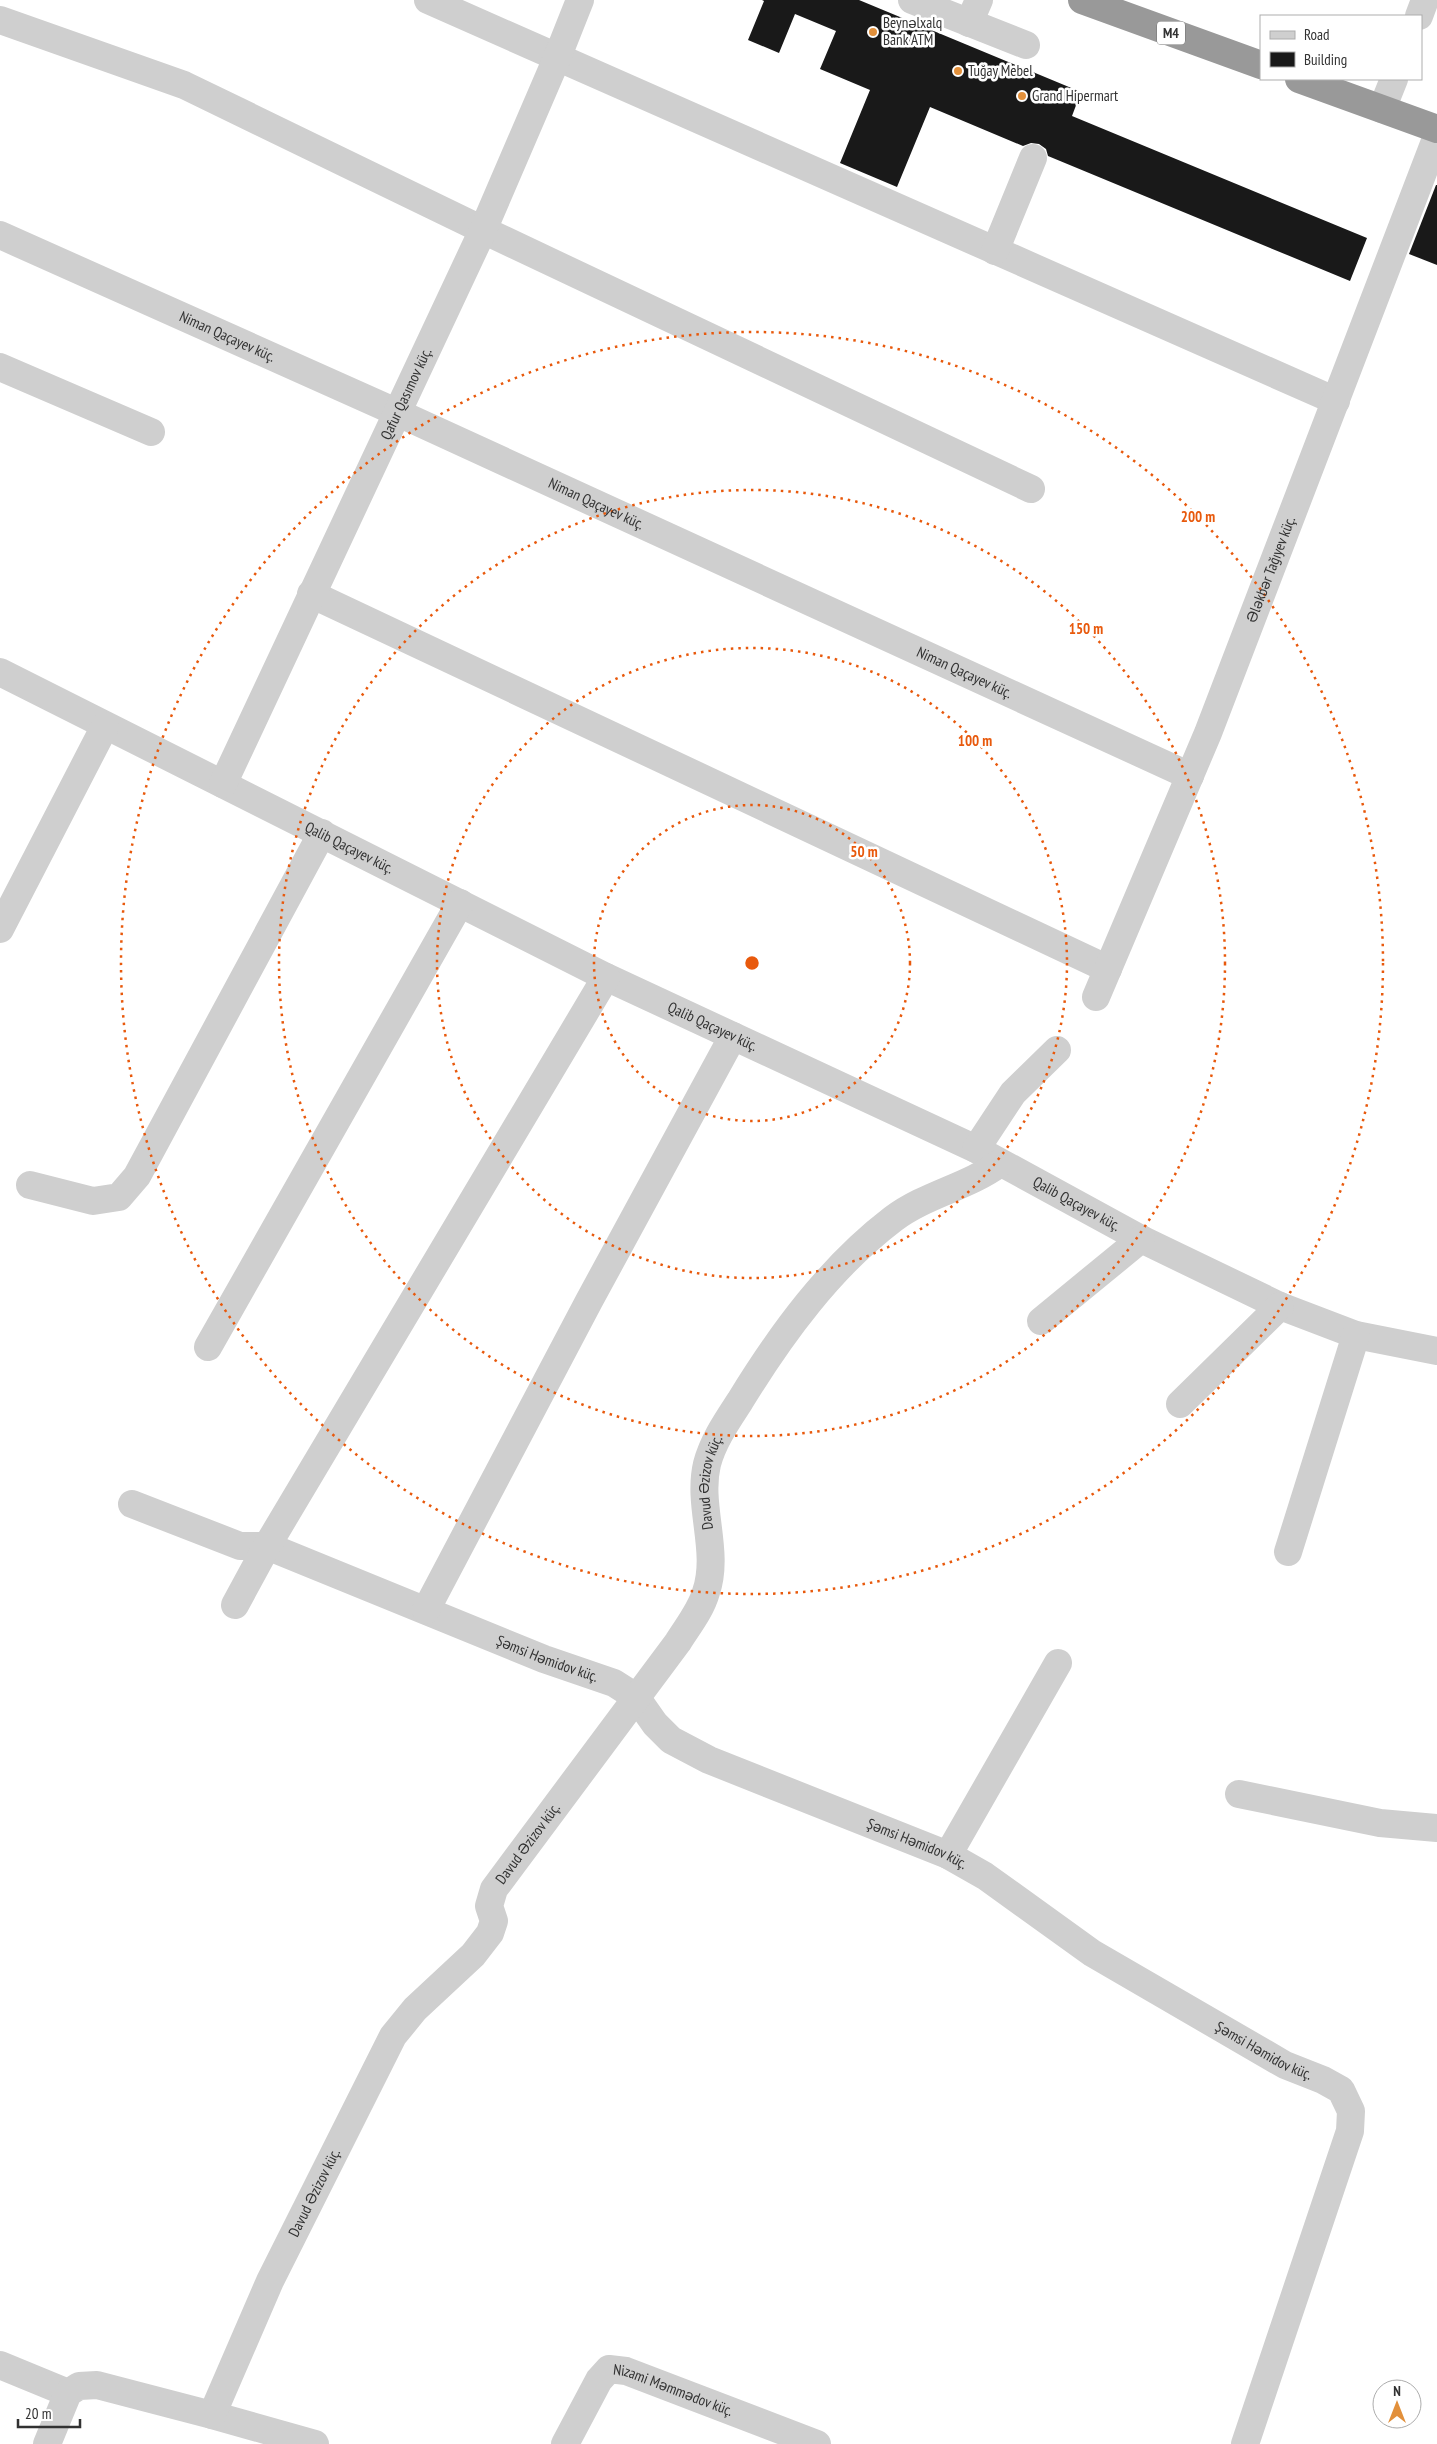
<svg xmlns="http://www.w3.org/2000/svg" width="1437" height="2444" font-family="'PT Sans Narrow',sans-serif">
<rect width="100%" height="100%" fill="#fff"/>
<!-- building -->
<g fill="#191919">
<path d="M 762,0 L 859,0 L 1081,92 L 1072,116 L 1367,238 L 1350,281 L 1048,156 L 1046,149 L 1039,144 L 1031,143 L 1023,146 L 930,107 L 897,187 L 840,163 L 870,90 L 820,69 L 836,31 L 795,14 L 779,53 L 748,40 L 764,1 Z"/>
<path d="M 1436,185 L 1437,185 L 1437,265 L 1409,254 Z"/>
</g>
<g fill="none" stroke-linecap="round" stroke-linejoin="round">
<!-- minor -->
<g stroke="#cfcfcf" stroke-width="28">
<path d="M 428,0 L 1336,401"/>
<path d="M 912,0 L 1026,45"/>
<path d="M 1419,16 L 1425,0"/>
<path d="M 0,20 L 184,85 L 483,230 L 1031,489"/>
<path d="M 969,23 L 979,0"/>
<path d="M 1382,109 L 1394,79"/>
<path id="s1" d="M 0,235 L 396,412 L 1190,776"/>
<path d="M 995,251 L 1033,158"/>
<path d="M 0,367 L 151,432"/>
<path d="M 311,594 L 1108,969"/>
<path id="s2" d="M 0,672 L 606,977 L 976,1149 L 1141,1239 L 1280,1306 L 1356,1335 L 1437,1351"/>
<path id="s3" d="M 223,784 L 483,230 L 557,58 L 580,0"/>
<path d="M 0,929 L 105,726"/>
<path id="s4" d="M 1096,997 L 1208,733 L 1437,136"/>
<path d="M 976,1149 L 1013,1093 L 1057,1050"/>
<path d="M 30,1185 L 93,1201 L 119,1197 L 137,1176 L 322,833"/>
<path d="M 1041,1321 L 1141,1239"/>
<path d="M 208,1347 L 460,903"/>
<path d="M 1180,1404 L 1280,1306"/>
<path id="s5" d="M 132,1504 L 240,1546 L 267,1546 L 544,1659 L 614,1683 L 636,1697 L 655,1724 L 671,1740 L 709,1760 L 948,1855 L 985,1876 L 1092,1953 L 1285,2065 L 1323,2080 L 1341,2090 L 1351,2111 L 1350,2131 L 1245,2444"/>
<path d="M 1288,1552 L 1356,1335"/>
<path d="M 235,1605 L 267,1546 L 606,977"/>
<path d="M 426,1610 L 589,1301 L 733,1036"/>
<path d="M 1239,1794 L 1380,1823 L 1437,1828"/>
<path d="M 948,1855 L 1058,1663"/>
<path d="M 0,2365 L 68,2393"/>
<path d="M 212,2415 L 315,2444"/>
<path id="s6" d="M 47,2444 L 68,2393 L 79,2386 L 97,2385 L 212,2415 L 270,2281 L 393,2036 L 415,2009 L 473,1955 L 490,1933 L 494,1921 L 489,1906 L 494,1889 L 678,1642 C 688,1626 701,1610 706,1592 C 720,1551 697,1506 707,1464 C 713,1441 727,1421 740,1401 C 781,1334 830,1267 893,1219 C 926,1194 968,1187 1000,1163"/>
<path id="s7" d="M 565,2444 L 599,2380 L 609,2369 L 626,2371 L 817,2444"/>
</g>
<!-- highway -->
<g stroke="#999" stroke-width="28">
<path d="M 1082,0 L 1261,65"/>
<path d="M 1299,79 L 1437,129"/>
</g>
</g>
<!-- distance rings -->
<g fill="none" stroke="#e8590c" stroke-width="2.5" stroke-dasharray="2.5 5">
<circle cx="752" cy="963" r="158"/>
<circle cx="752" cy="963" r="315"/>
<circle cx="752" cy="963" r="473"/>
<circle cx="752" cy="963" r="631"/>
</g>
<!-- markers -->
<g fill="#e2903b" stroke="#fff" stroke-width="2">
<circle cx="873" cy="32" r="5"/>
<circle cx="958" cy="71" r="5"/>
<circle cx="1022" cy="96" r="5"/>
</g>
<g text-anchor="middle" stroke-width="5" stroke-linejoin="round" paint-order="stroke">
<!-- shield labels -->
<rect fill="#fff" stroke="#707070" stroke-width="1" x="1157" y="21.5" width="28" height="23" rx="4"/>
<g font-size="14" font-weight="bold" fill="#323232">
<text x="1171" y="38">M4</text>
</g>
<!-- poi labels -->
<g font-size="15" fill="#323232" stroke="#fff" text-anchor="start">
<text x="883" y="28">Beynəlxalq<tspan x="883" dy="17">Bank ATM</tspan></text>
<text x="968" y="76">Tuğay Mebel</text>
<text x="1032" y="101">Grand Hipermart</text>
</g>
<!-- street labels -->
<g font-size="15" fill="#323232" stroke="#fff">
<text dy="5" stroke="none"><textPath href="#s1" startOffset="249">Niman Qaçayev küç.</textPath></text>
<text dy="5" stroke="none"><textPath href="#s3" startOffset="431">Qafur Qasımov küç.</textPath></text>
<text dy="5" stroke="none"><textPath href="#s1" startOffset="654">Niman Qaçayev küç.</textPath></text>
<text dy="5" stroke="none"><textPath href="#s4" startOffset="462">Ələkbər Tağıyev küç.</textPath></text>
<text dy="5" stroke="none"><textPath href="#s1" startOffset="1059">Niman Qaçayev küç.</textPath></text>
<text dy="5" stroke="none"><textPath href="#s2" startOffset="391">Qalib Qaçayev küç.</textPath></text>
<text dy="5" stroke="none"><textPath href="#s2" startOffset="796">Qalib Qaçayev küç.</textPath></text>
<text dy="5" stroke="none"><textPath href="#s2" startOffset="1201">Qalib Qaçayev küç.</textPath></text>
<text dy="5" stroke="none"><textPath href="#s6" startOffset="1290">Davud Əzizov küç.</textPath></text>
<text dy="5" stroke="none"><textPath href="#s5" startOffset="445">Şəmsi Həmidov küç.</textPath></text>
<text dy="5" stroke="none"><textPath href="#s6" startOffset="870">Davud Əzizov küç.</textPath></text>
<text dy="5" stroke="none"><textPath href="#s5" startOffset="865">Şəmsi Həmidov küç.</textPath></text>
<text dy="5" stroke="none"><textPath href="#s5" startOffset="1270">Şəmsi Həmidov küç.</textPath></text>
<text dy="5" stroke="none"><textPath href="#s6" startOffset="450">Davud Əzizov küç.</textPath></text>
<text dy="5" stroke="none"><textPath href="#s7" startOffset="155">Nizami Məmmədov küç.</textPath></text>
</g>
</g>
<circle cx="752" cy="963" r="8" fill="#e8590c" stroke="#fff" stroke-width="2.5"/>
<g font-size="15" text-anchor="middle" font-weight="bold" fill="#e8590c" stroke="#fff" stroke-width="5" stroke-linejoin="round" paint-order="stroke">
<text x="1198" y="522">200 m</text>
<text x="1086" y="634">150 m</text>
<text x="975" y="746">100 m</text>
<text x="864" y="857">50 m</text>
</g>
<!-- legend -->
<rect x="1260" y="15" width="162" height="65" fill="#ffffff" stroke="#adadad"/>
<rect x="1270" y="31" width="25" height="8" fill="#cfcfcf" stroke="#adadad"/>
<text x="1304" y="40" font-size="15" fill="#323232">Road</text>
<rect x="1270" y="52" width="25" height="15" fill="#191919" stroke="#adadad"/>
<text x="1304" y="65" font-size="15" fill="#323232">Building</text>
<!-- north arrow -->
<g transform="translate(1397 2404)"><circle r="24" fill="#ffffff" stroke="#adadad"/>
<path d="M0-4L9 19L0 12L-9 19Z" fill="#e2903b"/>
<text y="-8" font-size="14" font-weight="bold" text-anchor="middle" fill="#323232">N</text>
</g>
<!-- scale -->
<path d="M18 2419v8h62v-8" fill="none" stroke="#323232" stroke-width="2.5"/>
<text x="25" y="2419" font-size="15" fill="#323232" stroke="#ffffff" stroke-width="4" paint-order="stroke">20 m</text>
</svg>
